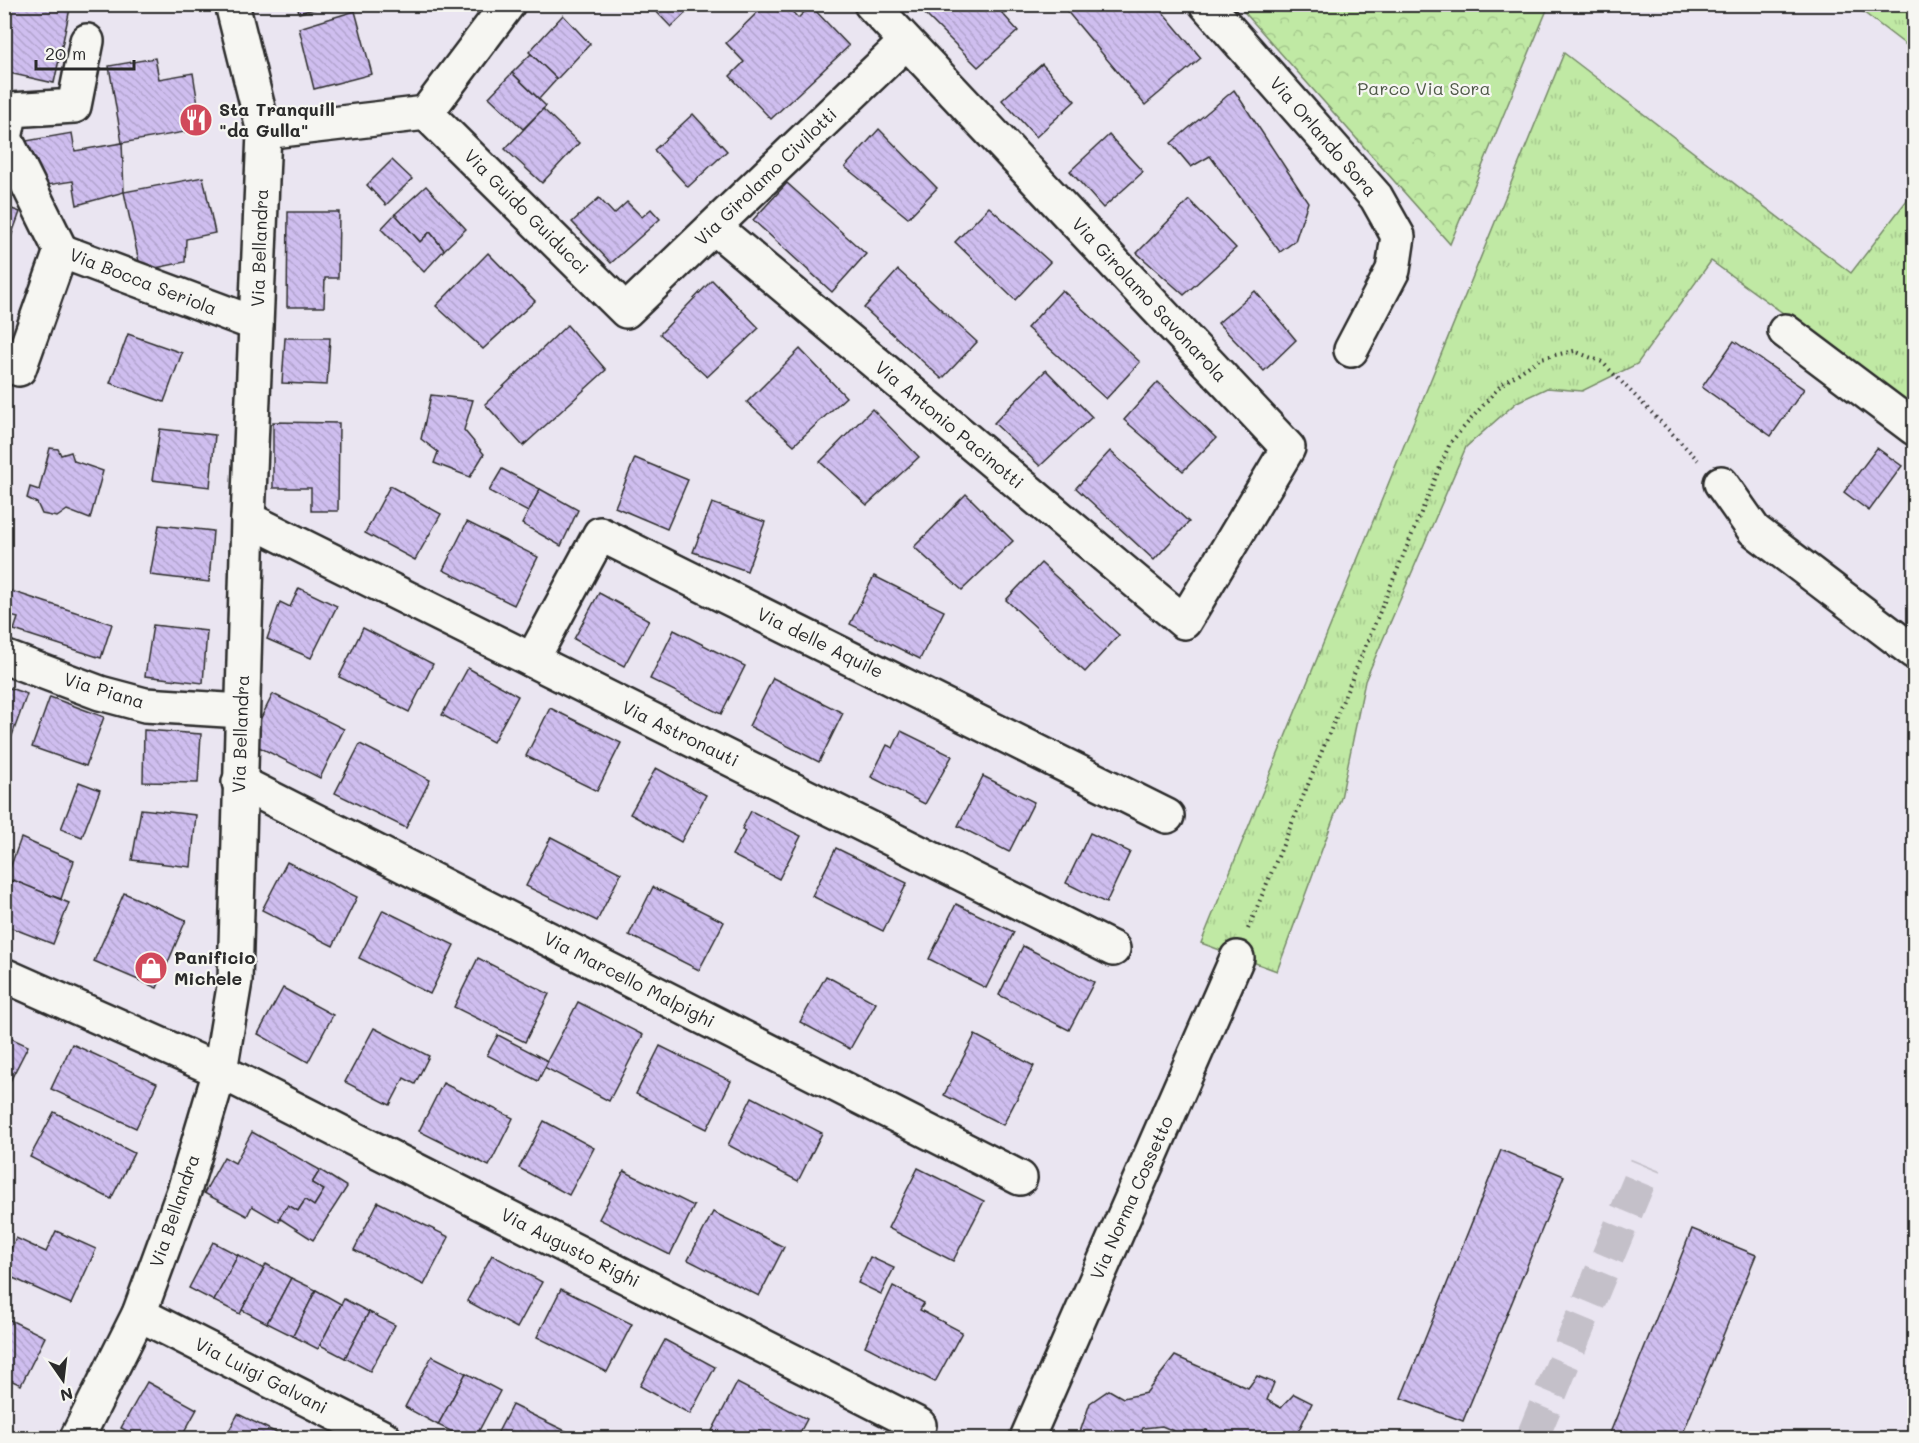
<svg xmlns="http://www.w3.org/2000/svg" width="1919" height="1443" font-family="Mali,sans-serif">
<defs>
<pattern id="grass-tufts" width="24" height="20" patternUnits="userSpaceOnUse" patternTransform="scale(1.5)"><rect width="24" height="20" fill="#c0e9a4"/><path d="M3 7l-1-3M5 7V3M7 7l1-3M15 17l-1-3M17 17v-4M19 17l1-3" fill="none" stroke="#a5c88d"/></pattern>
<pattern id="park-crowns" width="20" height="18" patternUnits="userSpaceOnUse" patternTransform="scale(1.5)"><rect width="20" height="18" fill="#c0e9a4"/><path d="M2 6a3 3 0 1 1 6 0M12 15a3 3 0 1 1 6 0" fill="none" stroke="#a5c88d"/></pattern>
<pattern id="building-back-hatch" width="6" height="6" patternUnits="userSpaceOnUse" patternTransform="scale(1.5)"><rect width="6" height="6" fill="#cfbeef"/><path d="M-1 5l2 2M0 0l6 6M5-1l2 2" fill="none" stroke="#b2a3cd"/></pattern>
</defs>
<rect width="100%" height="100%" fill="#eae5f1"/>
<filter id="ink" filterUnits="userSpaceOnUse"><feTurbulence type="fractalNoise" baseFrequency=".0167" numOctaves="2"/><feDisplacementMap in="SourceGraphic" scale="12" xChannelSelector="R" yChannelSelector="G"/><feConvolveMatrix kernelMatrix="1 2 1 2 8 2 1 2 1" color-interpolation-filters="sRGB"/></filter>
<g filter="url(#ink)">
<!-- grass -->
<g fill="url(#grass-tufts)" stroke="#768a68" stroke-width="1.5">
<path d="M 1854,5 L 1914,5 L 1914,51 Z"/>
<path d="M 1564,53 L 1851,273 L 1914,191 L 1914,408 L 1711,261 L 1637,364 L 1582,391 L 1547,388 L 1517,402 L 1466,447 L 1365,681 L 1341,798 L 1277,971 L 1201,943 Z"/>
</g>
<!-- park -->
<path fill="url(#park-crowns)" stroke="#768a68" stroke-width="1.5" d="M 1238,5 L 1549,5 L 1450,244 Z"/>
<!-- building -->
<g fill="url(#building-back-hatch)" stroke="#2b2b2b" stroke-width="1.5">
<path d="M 4,4 L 71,4 L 54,83 L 4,72 Z"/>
<path d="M 150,4 L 169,4 L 151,9 Z"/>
<path d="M 297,4 L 332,4 L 299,13 Z"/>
<path d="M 649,4 L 695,4 L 671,27 Z"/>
<path d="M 766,4 L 785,4 L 798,18 L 811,6 L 849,46 L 771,119 L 730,76 L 744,62 L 726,43 Z"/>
<path d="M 915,4 L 994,4 L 1018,31 L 978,67 Z"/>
<path d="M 1061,4 L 1156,4 L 1201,58 L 1145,105 Z"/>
<path d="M 355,11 L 372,74 L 314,89 L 299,28 Z"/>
<path d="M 563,15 L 590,44 L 557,79 L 529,52 Z"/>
<path d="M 531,54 L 557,79 L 539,99 L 512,73 Z"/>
<path d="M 155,58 L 159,79 L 193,73 L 202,129 L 122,143 L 109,66 Z"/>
<path d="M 1042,64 L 1075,101 L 1036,137 L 1002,100 Z"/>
<path d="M 512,73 L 546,106 L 523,129 L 489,97 Z"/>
<path d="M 1234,90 L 1308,202 L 1295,241 L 1280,252 L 1210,156 L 1191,167 L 1171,143 Z"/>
<path d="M 543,109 L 579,143 L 542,183 L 505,149 Z"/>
<path d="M 693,114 L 727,151 L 688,187 L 654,150 Z"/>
<path d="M 879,129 L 937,188 L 908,218 L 845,167 Z"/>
<path d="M 72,133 L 75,151 L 122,143 L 124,192 L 77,205 L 73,181 L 34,187 L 26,141 Z"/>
<path d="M 1109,135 L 1143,172 L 1103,208 L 1070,171 Z"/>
<path d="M 392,160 L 412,179 L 386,205 L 367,185 Z"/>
<path d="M 203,177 L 215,233 L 186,239 L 185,262 L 141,271 L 124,192 Z"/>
<path d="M 787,183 L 866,254 L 832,292 L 753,220 Z"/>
<path d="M 426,186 L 466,229 L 444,250 L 430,232 L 420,242 L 395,214 Z"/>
<path d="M 599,198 L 614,214 L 627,202 L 642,217 L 651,209 L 660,219 L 611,263 L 572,222 Z"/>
<path d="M 1189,200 L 1236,248 L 1184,295 L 1137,253 Z"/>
<path d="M 4,206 L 20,212 L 4,256 Z"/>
<path d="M 989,207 L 1050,262 L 1015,300 L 955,242 Z"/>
<path d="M 288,212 L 339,212 L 338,278 L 325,278 L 324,307 L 287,307 Z"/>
<path d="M 395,214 L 420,242 L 430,232 L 444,250 L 424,272 L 381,229 Z"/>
<path d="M 488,253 L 535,301 L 483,349 L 436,306 Z"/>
<path d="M 898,270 L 977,342 L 942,379 L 864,308 Z"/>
<path d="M 712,280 L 759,328 L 707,377 L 660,334 Z"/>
<path d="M 1062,290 L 1140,362 L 1106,399 L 1027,328 Z"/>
<path d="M 1255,291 L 1296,340 L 1264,371 L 1218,323 Z"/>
<path d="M 567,325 L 606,370 L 523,446 L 485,404 Z"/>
<path d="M 128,334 L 182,353 L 164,402 L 110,383 Z"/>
<path d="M 285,338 L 330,338 L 327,385 L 282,383 Z"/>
<path d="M 1734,341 L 1804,389 L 1771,436 L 1702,387 Z"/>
<path d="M 800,349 L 846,397 L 794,445 L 747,402 Z"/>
<path d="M 1046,370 L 1092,417 L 1040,466 L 994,423 Z"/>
<path d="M 1158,382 L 1216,438 L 1183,471 L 1124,420 Z"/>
<path d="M 431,395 L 473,400 L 464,430 L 484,454 L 470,477 L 434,463 L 438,452 L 421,439 Z"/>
<path d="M 872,409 L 919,457 L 867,505 L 820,462 Z"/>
<path d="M 273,422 L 339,423 L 338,511 L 311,511 L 311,488 L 273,488 Z"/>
<path d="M 160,429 L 215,435 L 210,487 L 152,480 Z"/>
<path d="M 50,448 L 58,449 L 61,455 L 71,452 L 74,461 L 103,471 L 90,519 L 67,510 L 57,517 L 42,514 L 37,503 L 27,498 L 30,487 L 39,490 Z"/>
<path d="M 1877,448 L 1902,466 L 1869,511 L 1844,492 Z"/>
<path d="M 1110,451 L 1189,522 L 1154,560 L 1076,488 Z"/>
<path d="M 635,458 L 688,480 L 667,529 L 615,507 Z"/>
<path d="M 502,469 L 540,489 L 528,512 L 489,491 Z"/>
<path d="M 390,486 L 441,514 L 415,560 L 365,533 Z"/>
<path d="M 540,489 L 578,510 L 561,546 L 522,524 Z"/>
<path d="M 966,494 L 1013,541 L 962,590 L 914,547 Z"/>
<path d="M 712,503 L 765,522 L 747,571 L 693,552 Z"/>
<path d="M 467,522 L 538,557 L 514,605 L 443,570 Z"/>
<path d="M 159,525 L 213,531 L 209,582 L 150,575 Z"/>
<path d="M 1041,563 L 1119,635 L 1085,672 L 1006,600 Z"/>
<path d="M 874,576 L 944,611 L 920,659 L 850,624 Z"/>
<path d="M 299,588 L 337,606 L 311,658 L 267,639 L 280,602 L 290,607 Z"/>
<path d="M 5,589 L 112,624 L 101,658 L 14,630 L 18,618 L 4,614 Z"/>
<path d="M 599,593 L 649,620 L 624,666 L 574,639 Z"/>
<path d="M 153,625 L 207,631 L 203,683 L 145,676 Z"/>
<path d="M 363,628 L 433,664 L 409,712 L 339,677 Z"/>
<path d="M 674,630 L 745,666 L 721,714 L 650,679 Z"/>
<path d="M 468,668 L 518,696 L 493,742 L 442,715 Z"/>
<path d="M 773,678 L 843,713 L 819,762 L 749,726 Z"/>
<path d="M 4,686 L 27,694 L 9,744 L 4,742 Z"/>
<path d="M 273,694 L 344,729 L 320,778 L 249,742 Z"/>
<path d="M 50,697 L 104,717 L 86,766 L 32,747 Z"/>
<path d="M 550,708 L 621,743 L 597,791 L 526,756 Z"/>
<path d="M 144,730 L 201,734 L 198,783 L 143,782 Z"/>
<path d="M 901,731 L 952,756 L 925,804 L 871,777 L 887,745 L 893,748 Z"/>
<path d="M 360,744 L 430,780 L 406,828 L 335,793 Z"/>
<path d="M 656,768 L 706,795 L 681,842 L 630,814 Z"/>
<path d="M 983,776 L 1034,802 L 1009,852 L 958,826 Z"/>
<path d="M 79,782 L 100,790 L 82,837 L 61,829 Z"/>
<path d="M 141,809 L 196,815 L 191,867 L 132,860 Z"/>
<path d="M 751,811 L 801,836 L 779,879 L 732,855 L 745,831 L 742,829 Z"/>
<path d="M 1090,833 L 1130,852 L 1106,903 L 1066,883 Z"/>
<path d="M 551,837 L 621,873 L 597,921 L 526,886 Z"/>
<path d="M 21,838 L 74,861 L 61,899 L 6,879 Z"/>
<path d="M 836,848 L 907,883 L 883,931 L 812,896 Z"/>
<path d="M 287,862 L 357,897 L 333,946 L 262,910 Z"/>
<path d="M 13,880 L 69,903 L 53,944 L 4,925 L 4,901 Z"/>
<path d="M 653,887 L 724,922 L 699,970 L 629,935 Z"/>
<path d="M 124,893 L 186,920 L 157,988 L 94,961 Z"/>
<path d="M 956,904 L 1014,932 L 986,988 L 929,959 Z"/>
<path d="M 383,910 L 454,945 L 430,994 L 359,958 Z"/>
<path d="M 1023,946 L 1094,982 L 1069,1030 L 999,995 Z"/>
<path d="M 478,958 L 549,994 L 525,1042 L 454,1007 Z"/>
<path d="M 826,976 L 876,1003 L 850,1049 L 800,1022 Z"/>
<path d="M 283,988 L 333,1015 L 308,1062 L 258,1034 Z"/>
<path d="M 578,1002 L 643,1035 L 609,1101 L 544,1067 Z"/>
<path d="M 374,1028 L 429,1056 L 415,1084 L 404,1078 L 390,1105 L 345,1082 Z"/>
<path d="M 4,1035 L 28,1046 L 4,1093 Z"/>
<path d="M 498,1035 L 548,1061 L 538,1081 L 487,1055 Z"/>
<path d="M 975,1035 L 1034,1066 L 1003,1125 L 944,1095 Z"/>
<path d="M 72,1044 L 157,1083 L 136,1128 L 51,1089 Z"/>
<path d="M 660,1046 L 731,1081 L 707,1129 L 636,1094 Z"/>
<path d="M 443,1083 L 513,1118 L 489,1166 L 419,1131 Z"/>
<path d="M 752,1097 L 822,1133 L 798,1181 L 728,1145 Z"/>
<path d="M 54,1112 L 134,1153 L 111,1199 L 30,1157 Z"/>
<path d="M 544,1121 L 594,1148 L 569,1195 L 519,1168 Z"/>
<path d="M 252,1132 L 320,1170 L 312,1183 L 324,1190 L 314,1206 L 305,1200 L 298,1211 L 288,1205 L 279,1222 L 252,1206 L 247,1216 L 204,1193 L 224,1157 L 235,1163 Z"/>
<path d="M 1501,1150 L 1564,1176 L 1463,1421 L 1401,1398 Z"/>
<path d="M 918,1168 L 984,1201 L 953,1261 L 888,1228 Z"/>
<path d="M 320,1170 L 347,1187 L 313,1240 L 279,1218 L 288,1205 L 298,1211 L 305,1200 L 314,1206 L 324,1190 L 312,1183 Z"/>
<path d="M 624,1171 L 694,1206 L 670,1255 L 599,1219 Z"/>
<path d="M 378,1202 L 449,1237 L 424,1285 L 354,1250 Z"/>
<path d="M 713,1212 L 784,1247 L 759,1296 L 688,1260 Z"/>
<path d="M 1692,1229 L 1756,1255 L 1681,1438 L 1608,1438 Z"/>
<path d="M 56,1231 L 96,1249 L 71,1304 L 4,1274 L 4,1264 L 16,1238 L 46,1252 Z"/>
<path d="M 213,1242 L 238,1255 L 214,1301 L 189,1288 Z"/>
<path d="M 238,1255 L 264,1269 L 240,1314 L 214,1301 Z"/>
<path d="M 492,1255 L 542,1282 L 517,1328 L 467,1301 Z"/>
<path d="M 870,1257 L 894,1268 L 881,1294 L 858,1283 Z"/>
<path d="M 266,1264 L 291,1278 L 267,1323 L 242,1310 Z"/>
<path d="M 291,1278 L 316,1290 L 293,1336 L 267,1323 Z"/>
<path d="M 893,1286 L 924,1303 L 920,1310 L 962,1332 L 935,1382 L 865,1346 Z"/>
<path d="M 561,1289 L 632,1324 L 607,1372 L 537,1337 Z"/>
<path d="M 316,1290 L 341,1304 L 318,1349 L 293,1336 Z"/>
<path d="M 344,1299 L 369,1312 L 345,1358 L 320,1345 Z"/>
<path d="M 369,1312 L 395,1325 L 370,1371 L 345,1358 Z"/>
<path d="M 4,1317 L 45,1337 L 21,1385 L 4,1377 Z"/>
<path d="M 665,1340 L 715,1367 L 690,1414 L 640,1386 Z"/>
<path d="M 432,1356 L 466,1373 L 438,1425 L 405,1407 Z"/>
<path d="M 1175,1356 L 1248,1388 L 1257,1376 L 1274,1383 L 1267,1400 L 1281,1408 L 1294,1394 L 1312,1403 L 1295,1438 L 1228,1438 L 1206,1430 L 1202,1438 L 1190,1438 L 1162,1426 L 1143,1428 L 1138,1438 L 1088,1438 L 1079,1435 L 1090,1403 L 1109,1390 L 1123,1398 L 1146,1393 Z"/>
<path d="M 466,1373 L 500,1391 L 475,1438 L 465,1438 L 438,1425 Z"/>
<path d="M 147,1382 L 197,1409 L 181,1438 L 141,1438 L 121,1428 Z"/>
<path d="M 737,1383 L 807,1419 L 797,1438 L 726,1438 L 712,1431 Z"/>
<path d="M 512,1405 L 580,1438 L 495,1438 Z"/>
<path d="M 238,1414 L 287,1438 L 225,1438 Z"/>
</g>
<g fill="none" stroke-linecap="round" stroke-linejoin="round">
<!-- minor-tunnel -->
<path stroke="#c4c0c9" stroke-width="33" stroke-dasharray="33 16" stroke-linecap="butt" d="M 1532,1438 L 1646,1165"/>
<!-- minor casing -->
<g stroke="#2b2b2b" stroke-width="38">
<g id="minor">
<path d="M 1206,4 L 1376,197 L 1398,236 L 1393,270 L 1351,350"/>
<path d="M 426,113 L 626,311 L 906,42"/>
<path d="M 264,132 L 426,113 L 508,4"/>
<path d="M 714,227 L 1184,622 L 1288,448 L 871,4"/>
<path d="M 61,251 L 5,138 L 11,110 L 74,106 L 87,41"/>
<path d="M 1785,331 L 1914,428"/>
<path d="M 4,364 L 19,369 L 61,251 L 256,324"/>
<path d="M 1721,483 L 1754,530 L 1914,652"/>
<path d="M 248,519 L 1113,949"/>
<path d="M 4,657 L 100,693 L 145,705 L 242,711"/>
<path d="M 532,660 L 600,534 L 1167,816"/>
<path d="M 239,782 L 1020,1178"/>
<path d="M 4,975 L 220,1071 L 919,1425"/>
<path d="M 139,1314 L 384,1438"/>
<path d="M 77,1438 L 139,1314 L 184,1191 L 220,1071 L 235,981 L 248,519 L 264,132 L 232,4"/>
<path d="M 1027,1438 L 1237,958"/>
</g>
</g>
<!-- path -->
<path stroke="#2b2b2b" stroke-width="4" stroke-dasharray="1.5 4.5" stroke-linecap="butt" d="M 1248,929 L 1450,443 L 1501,385 L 1541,358 L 1574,351 L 1602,362 L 1698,460"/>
<!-- minor -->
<use href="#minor" stroke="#f6f6f2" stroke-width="33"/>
</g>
</g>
<!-- icons -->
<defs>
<g id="restaurant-disc" transform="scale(1.725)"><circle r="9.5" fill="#d1495b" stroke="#f6f6f2"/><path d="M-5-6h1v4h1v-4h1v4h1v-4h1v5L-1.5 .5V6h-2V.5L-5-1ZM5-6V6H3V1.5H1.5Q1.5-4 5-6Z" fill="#fff"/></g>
<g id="shop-disc" transform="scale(1.725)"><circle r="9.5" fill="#d1495b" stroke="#f6f6f2"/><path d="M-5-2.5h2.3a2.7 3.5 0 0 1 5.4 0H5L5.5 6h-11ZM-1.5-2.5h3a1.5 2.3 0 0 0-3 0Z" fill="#fff"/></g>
</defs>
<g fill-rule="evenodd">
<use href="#restaurant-disc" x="196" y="120"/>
<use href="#shop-disc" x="151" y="968"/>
</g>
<g text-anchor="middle" stroke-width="4.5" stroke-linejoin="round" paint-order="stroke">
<!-- park labels -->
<g font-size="18" fill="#505a49" stroke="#f6f6f2">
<text x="1424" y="95">Parco Via Sora</text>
</g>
<!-- poi labels -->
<g font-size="18" font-weight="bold" fill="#2b2b2b" stroke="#f6f6f2" text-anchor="start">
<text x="219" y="116">Sta Tranquill<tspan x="219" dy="21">"da Gulla"</tspan></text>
<text x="174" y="964">Panificio<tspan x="174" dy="21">Michele</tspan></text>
</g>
<!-- street labels -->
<g font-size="18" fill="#2b2b2b" stroke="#f6f6f2">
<text transform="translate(1323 137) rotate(49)" y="6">Via Orlando Sora</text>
<text transform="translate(766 177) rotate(-44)" y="6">Via Girolamo Civilotti</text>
<text transform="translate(526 212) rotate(45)" y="6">Via Guido Guiducci</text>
<text transform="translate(260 248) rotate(-88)" y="6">Via Bellandra</text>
<text transform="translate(143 282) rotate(21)" y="6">Via Bocca Seriola</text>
<text transform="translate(1149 300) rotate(47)" y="6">Via Girolamo Savonarola</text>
<text transform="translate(949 425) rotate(40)" y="6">Via Antonio Pacinotti</text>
<text transform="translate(820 643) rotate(26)" y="6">Via delle Aquile</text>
<text transform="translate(104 691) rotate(17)" y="6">Via Piana</text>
<text transform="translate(241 734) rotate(-88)" y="6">Via Bellandra</text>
<text transform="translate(680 734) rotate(26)" y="6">Via Astronauti</text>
<text transform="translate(629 980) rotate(27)" y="6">Via Marcello Malpighi</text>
<text transform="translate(1132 1198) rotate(-66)" y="6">Via Norma Cossetto</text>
<text transform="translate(175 1211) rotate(-71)" y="6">Via Bellandra</text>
<text transform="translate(570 1248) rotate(27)" y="6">Via Augusto Righi</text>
<text transform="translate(261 1376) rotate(27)" y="6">Via Luigi Galvani</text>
</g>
</g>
<!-- margin -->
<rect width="1919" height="1443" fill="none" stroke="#f6f6f2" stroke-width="24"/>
<rect x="12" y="12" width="1895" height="1419" fill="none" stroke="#2b2b2b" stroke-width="2" filter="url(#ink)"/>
<!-- north arrow -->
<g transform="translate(63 1380) rotate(166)" stroke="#f6f6f2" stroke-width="4.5" paint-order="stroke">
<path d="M0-4.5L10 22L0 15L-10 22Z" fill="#2b2b2b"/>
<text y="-9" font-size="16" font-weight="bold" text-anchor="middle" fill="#2b2b2b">N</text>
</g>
<!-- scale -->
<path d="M36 60v9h98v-9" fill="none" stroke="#2b2b2b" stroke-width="3"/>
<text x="45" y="60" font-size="18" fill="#2b2b2b" stroke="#f6f6f2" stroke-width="4.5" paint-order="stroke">20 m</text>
</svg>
